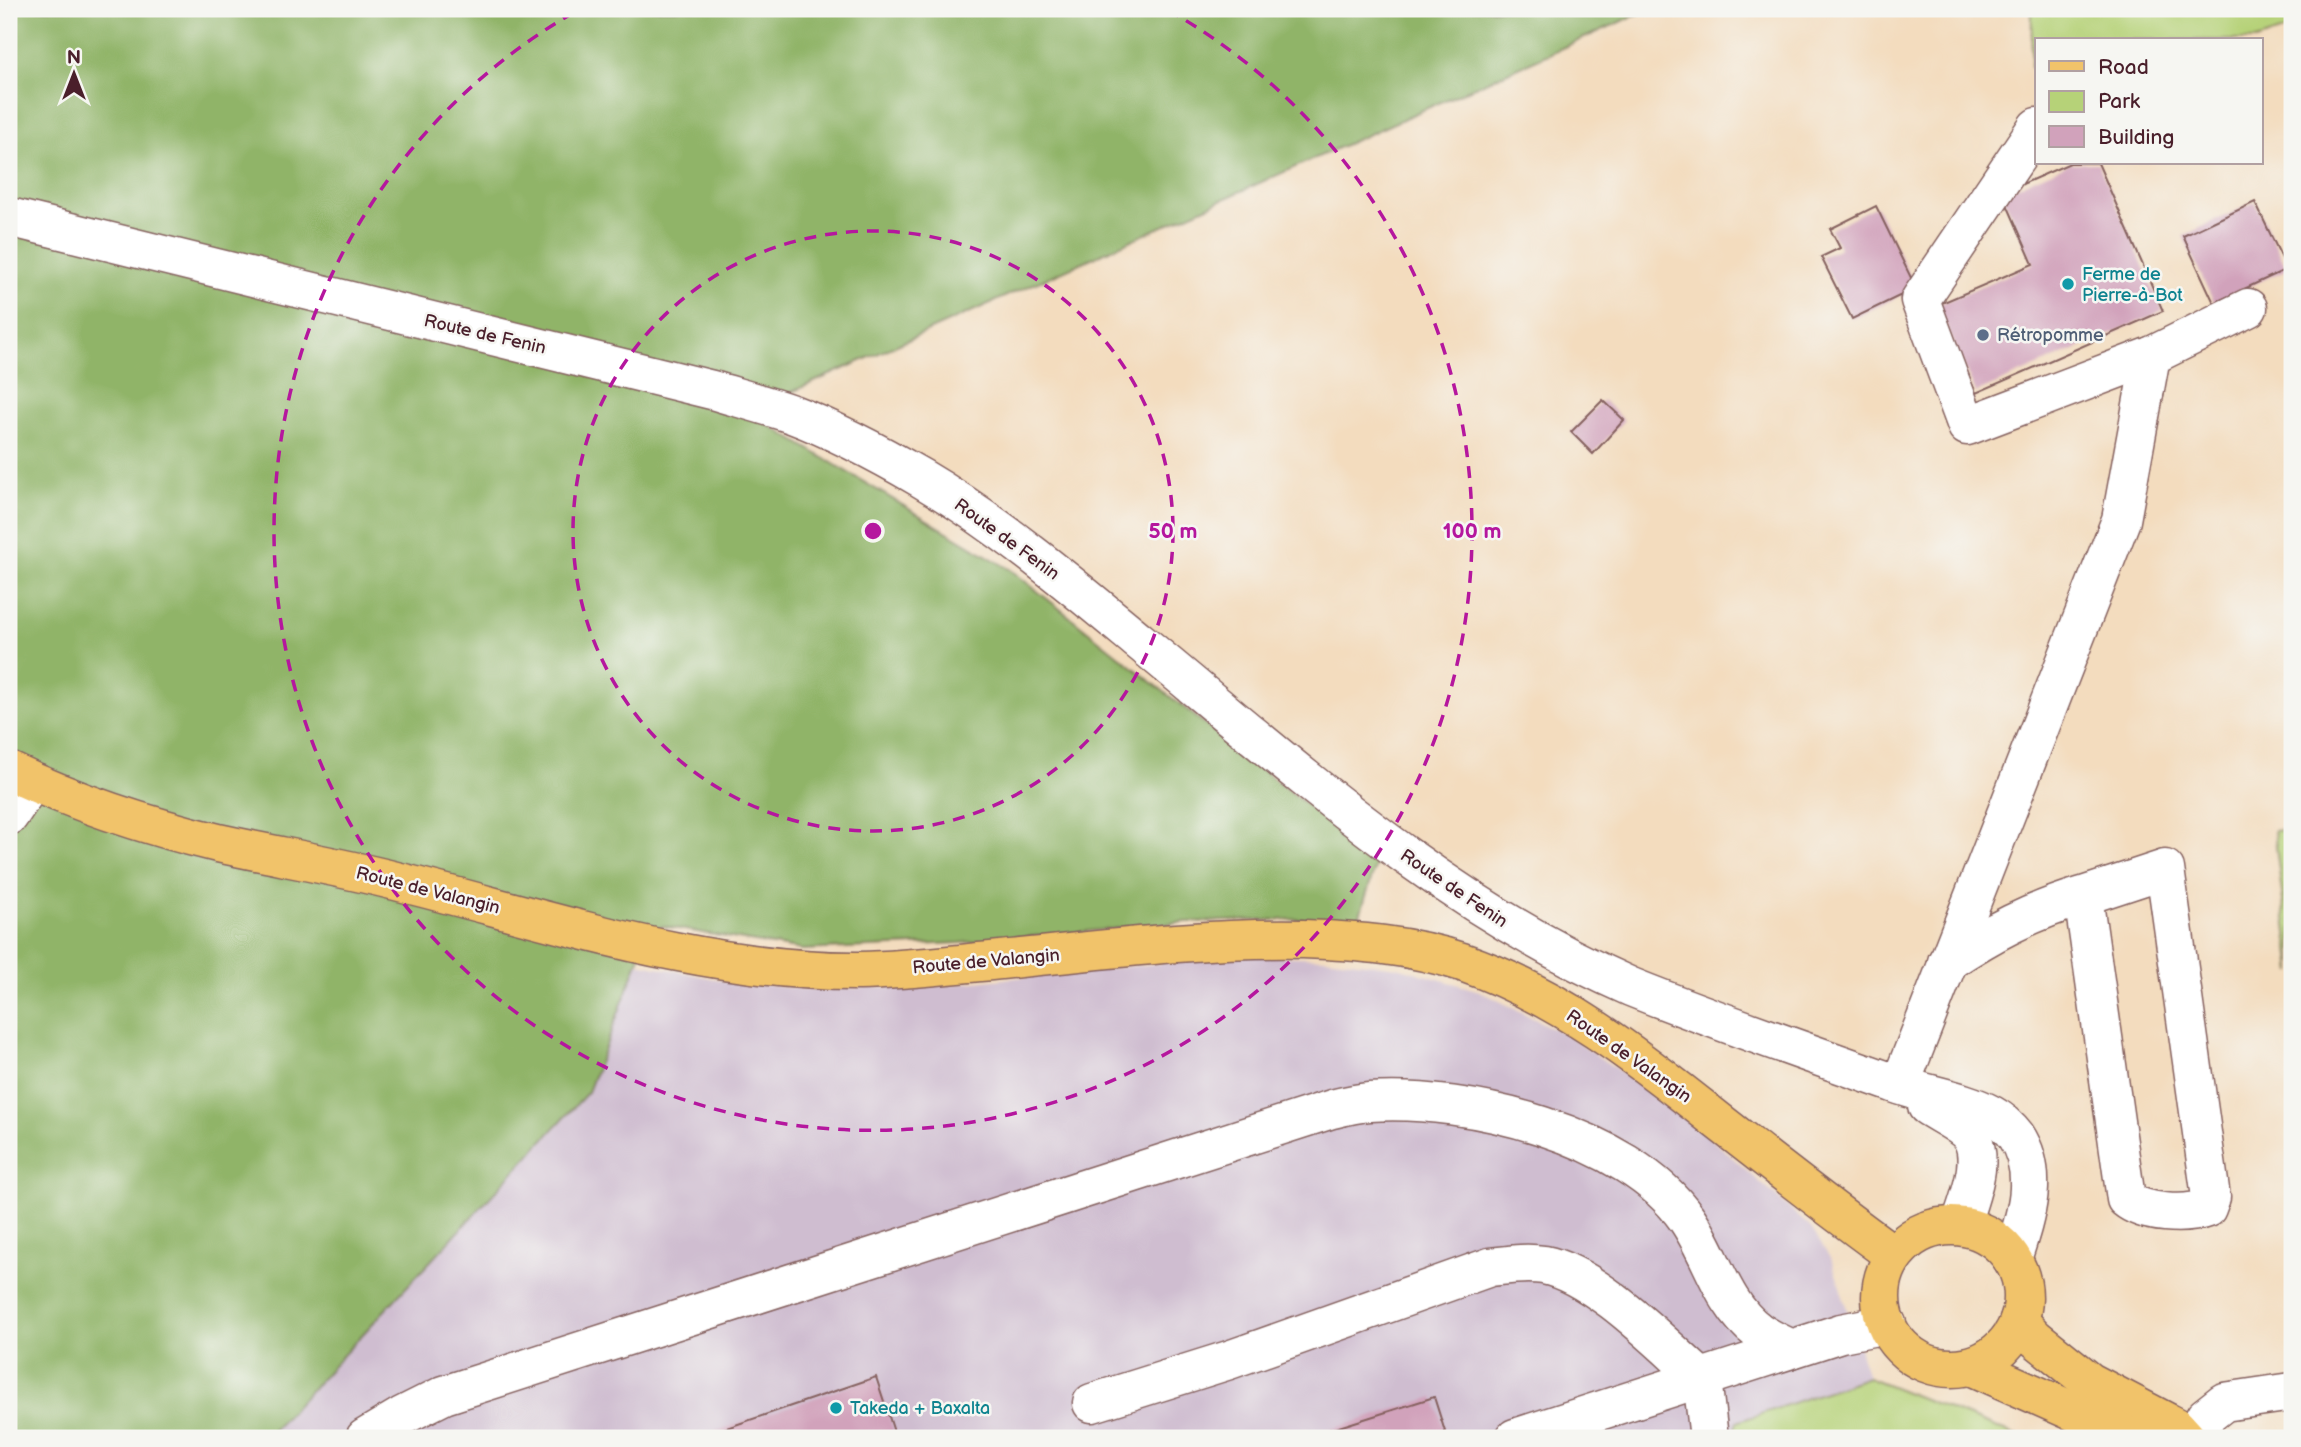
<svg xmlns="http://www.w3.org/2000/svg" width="2301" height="1447" font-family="'Balsamiq Sans',sans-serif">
<rect width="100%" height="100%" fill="#f6f6f2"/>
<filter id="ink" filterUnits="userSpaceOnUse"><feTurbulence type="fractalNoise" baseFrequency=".0143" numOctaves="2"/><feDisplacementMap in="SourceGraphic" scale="14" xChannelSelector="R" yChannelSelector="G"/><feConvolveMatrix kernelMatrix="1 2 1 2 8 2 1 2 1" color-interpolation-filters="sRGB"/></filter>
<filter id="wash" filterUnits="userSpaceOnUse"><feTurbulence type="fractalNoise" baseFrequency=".00686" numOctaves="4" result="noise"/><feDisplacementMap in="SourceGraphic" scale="28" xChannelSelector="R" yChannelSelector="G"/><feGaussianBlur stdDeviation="1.57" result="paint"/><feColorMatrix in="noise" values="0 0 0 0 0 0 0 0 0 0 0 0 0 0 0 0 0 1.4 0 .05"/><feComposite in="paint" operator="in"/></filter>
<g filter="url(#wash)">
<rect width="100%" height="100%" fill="#f3dcbe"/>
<!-- industrial -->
<path fill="#cfbdd0" d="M 1244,955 L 1326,958 L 1397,967 L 1480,991 L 1566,1035 L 1685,1115 L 1811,1228 L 1832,1261 L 1868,1377 L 1737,1422 L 1732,1438 L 266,1438 L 587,1092 L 638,963 L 725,981 L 805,989 L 925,987 Z"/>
<!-- green -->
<g fill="#b6d278" stroke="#807852" stroke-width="2">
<path d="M 2032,9 L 2292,9 L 2292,28 L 2256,40 L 2037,40 L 2037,73 L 2031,67 Z"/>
<path d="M 2292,829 L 2292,972 L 2274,831 Z"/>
<path d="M 1868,1377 L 2002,1430 L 2020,1438 L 1732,1438 L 1737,1422 Z"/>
</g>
<!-- forest -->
<path fill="#90b468" stroke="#6d6a4a" stroke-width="2" d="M 9,9 L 1649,9 L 747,412 L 1011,570 L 1377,861 L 1359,918 L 1187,922 L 960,943 L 802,950 L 662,926 L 644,946 L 588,1092 L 266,1438 L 9,1438 Z"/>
<g id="blocks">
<!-- building -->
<g fill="#d1a2bb">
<path d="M 2070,163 L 2098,163 L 2163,311 L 1976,393 L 1937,305 L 2033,264 L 2002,193 Z"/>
<path d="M 2255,202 L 2287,269 L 2214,303 L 2183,236 Z"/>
<path d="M 1876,206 L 1916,288 L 1852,319 L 1821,257 L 1840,248 L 1830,229 Z"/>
<path d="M 1603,400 L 1624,420 L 1593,454 L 1571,432 Z"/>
<path d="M 876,1377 L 896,1438 L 697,1438 Z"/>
<path d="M 1434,1397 L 1447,1438 L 1304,1438 Z"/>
</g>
</g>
</g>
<g filter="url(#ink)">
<use href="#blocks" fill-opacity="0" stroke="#85615e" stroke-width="2"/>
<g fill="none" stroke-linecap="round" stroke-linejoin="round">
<!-- minor casing -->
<g stroke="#85615e" stroke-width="41">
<g id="minor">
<path d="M 2037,127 L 1920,300 L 1967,426 L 2151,356"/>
<path d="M 9,217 L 712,390 C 739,398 766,405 792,414 C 837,431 880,454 921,478 C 999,524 1069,583 1139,641 C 1296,770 1442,904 1631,987 C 1718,1022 1807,1052 1896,1084 C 1927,1095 1962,1099 1992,1115 C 2001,1120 2010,1128 2016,1136 C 2041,1174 2025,1219 2012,1259"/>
<path d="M 9,816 L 32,782"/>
<path d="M 1947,962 C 1992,932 2030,912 2083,896 L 2126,1199 C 2144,1214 2186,1216 2207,1208 L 2211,1197 L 2165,869 L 2083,896"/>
<path d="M 1900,1085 L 2121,520 L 2151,356 L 2248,308"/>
<path d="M 1927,1106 C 1939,1114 1954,1121 1965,1130 C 1990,1151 1968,1201 1960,1226"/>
<path d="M 1092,1403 L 1229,1360 L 1490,1267 C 1508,1265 1526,1262 1544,1265 C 1596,1275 1662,1344 1702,1379 L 1709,1438"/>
<path d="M 365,1438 L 402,1416 L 444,1395 L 1332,1109 C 1344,1106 1356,1103 1369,1102 C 1467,1095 1628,1134 1687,1219 C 1712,1255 1722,1304 1758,1331 C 1768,1338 1780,1343 1791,1349"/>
<path d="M 1515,1438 L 1841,1333 L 1887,1324"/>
<path d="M 2194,1438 L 2205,1417 L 2224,1402 L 2292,1392"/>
</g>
</g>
<!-- major casing -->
<g stroke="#85615e" stroke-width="41">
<g id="major">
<path d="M 9,771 C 75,802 147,826 218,843 C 277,856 337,866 396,881 C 549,919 700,972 860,971 C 904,970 947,965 991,961 C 1094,951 1198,937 1303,939 C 1356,941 1411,945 1462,962 C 1559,995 1639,1058 1718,1121 C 1776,1166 1834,1212 1894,1255"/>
<circle cx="1952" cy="1297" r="71"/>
<path d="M 2019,1321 L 2035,1338 L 2090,1382 L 2176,1427 L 2186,1438"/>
<path d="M 1971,1366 L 2133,1438"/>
</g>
</g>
<!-- minor -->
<use href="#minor" stroke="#fff" stroke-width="38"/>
<!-- major -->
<use href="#major" stroke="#f1c36a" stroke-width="38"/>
</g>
</g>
<!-- distance rings -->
<g fill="none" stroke="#b5179e" stroke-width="3.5" stroke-dasharray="12 9">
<circle cx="873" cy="531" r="300"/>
<path d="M1168 10A599 599 0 1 1 578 10"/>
</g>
<!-- markers -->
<g fill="#0f9aa8" stroke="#f6f6f2" stroke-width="2.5">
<circle cx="2068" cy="284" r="7"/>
<circle cx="836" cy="1408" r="7"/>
</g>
<circle fill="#5c6f8a" stroke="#f6f6f2" stroke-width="2.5" cx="1983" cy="335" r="7"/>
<g text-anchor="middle" stroke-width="5" stroke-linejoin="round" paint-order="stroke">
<!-- culture labels -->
<g font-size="18" fill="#0d838f" stroke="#f6f6f2" text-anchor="start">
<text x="2082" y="280">Ferme de<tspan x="2082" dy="21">Pierre-à-Bot</tspan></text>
<text x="850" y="1414">Takeda + Baxalta</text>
</g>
<!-- street labels -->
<g font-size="18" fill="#4a1f2b" stroke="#f6f6f2">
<text transform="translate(485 334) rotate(13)" y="6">Route de Fenin</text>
<text transform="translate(1007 539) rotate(36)" y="6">Route de Fenin</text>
<text transform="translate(1454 888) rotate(34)" y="6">Route de Fenin</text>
<text transform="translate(428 890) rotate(14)" y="6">Route de Valangin</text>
<text transform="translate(986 961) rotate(-5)" y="6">Route de Valangin</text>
<text transform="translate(1629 1056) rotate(35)" y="6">Route de Valangin</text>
</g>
<!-- service labels -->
<g font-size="18" fill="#4e5e75" stroke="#f6f6f2" text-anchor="start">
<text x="1997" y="341">Rétropomme</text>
</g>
</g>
<circle cx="873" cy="531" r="10" fill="#b5179e" stroke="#f6f6f2" stroke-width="3.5"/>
<g font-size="21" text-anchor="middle" font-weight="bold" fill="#b5179e" stroke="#f6f6f2" stroke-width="5" stroke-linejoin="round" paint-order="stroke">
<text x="1173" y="538">50 m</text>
<text x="1472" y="538">100 m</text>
</g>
<!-- margin -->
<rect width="2301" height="1447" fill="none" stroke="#f6f6f2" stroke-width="35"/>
<!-- legend -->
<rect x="2035" y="38" width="228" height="126" fill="#f6f6f2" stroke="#b1a0a2" stroke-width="2"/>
<rect x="2049" y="61" width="35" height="10" fill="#f1c36a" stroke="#b1a0a2" stroke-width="2"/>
<text x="2098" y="74" font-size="21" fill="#4a1f2b">Road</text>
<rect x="2049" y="91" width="35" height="21" fill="#b6d278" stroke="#b1a0a2" stroke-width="2"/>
<text x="2098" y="108" font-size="21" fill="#4a1f2b">Park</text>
<rect x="2049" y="126" width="35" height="21" fill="#d1a2bb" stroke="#b1a0a2" stroke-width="2"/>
<text x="2098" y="144" font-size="21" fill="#4a1f2b">Building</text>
<!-- north arrow -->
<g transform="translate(74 74)" stroke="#f6f6f2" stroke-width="5" paint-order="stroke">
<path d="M0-5L12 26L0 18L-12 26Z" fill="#4a1f2b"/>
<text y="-10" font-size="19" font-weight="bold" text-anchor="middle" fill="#4a1f2b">N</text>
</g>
</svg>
